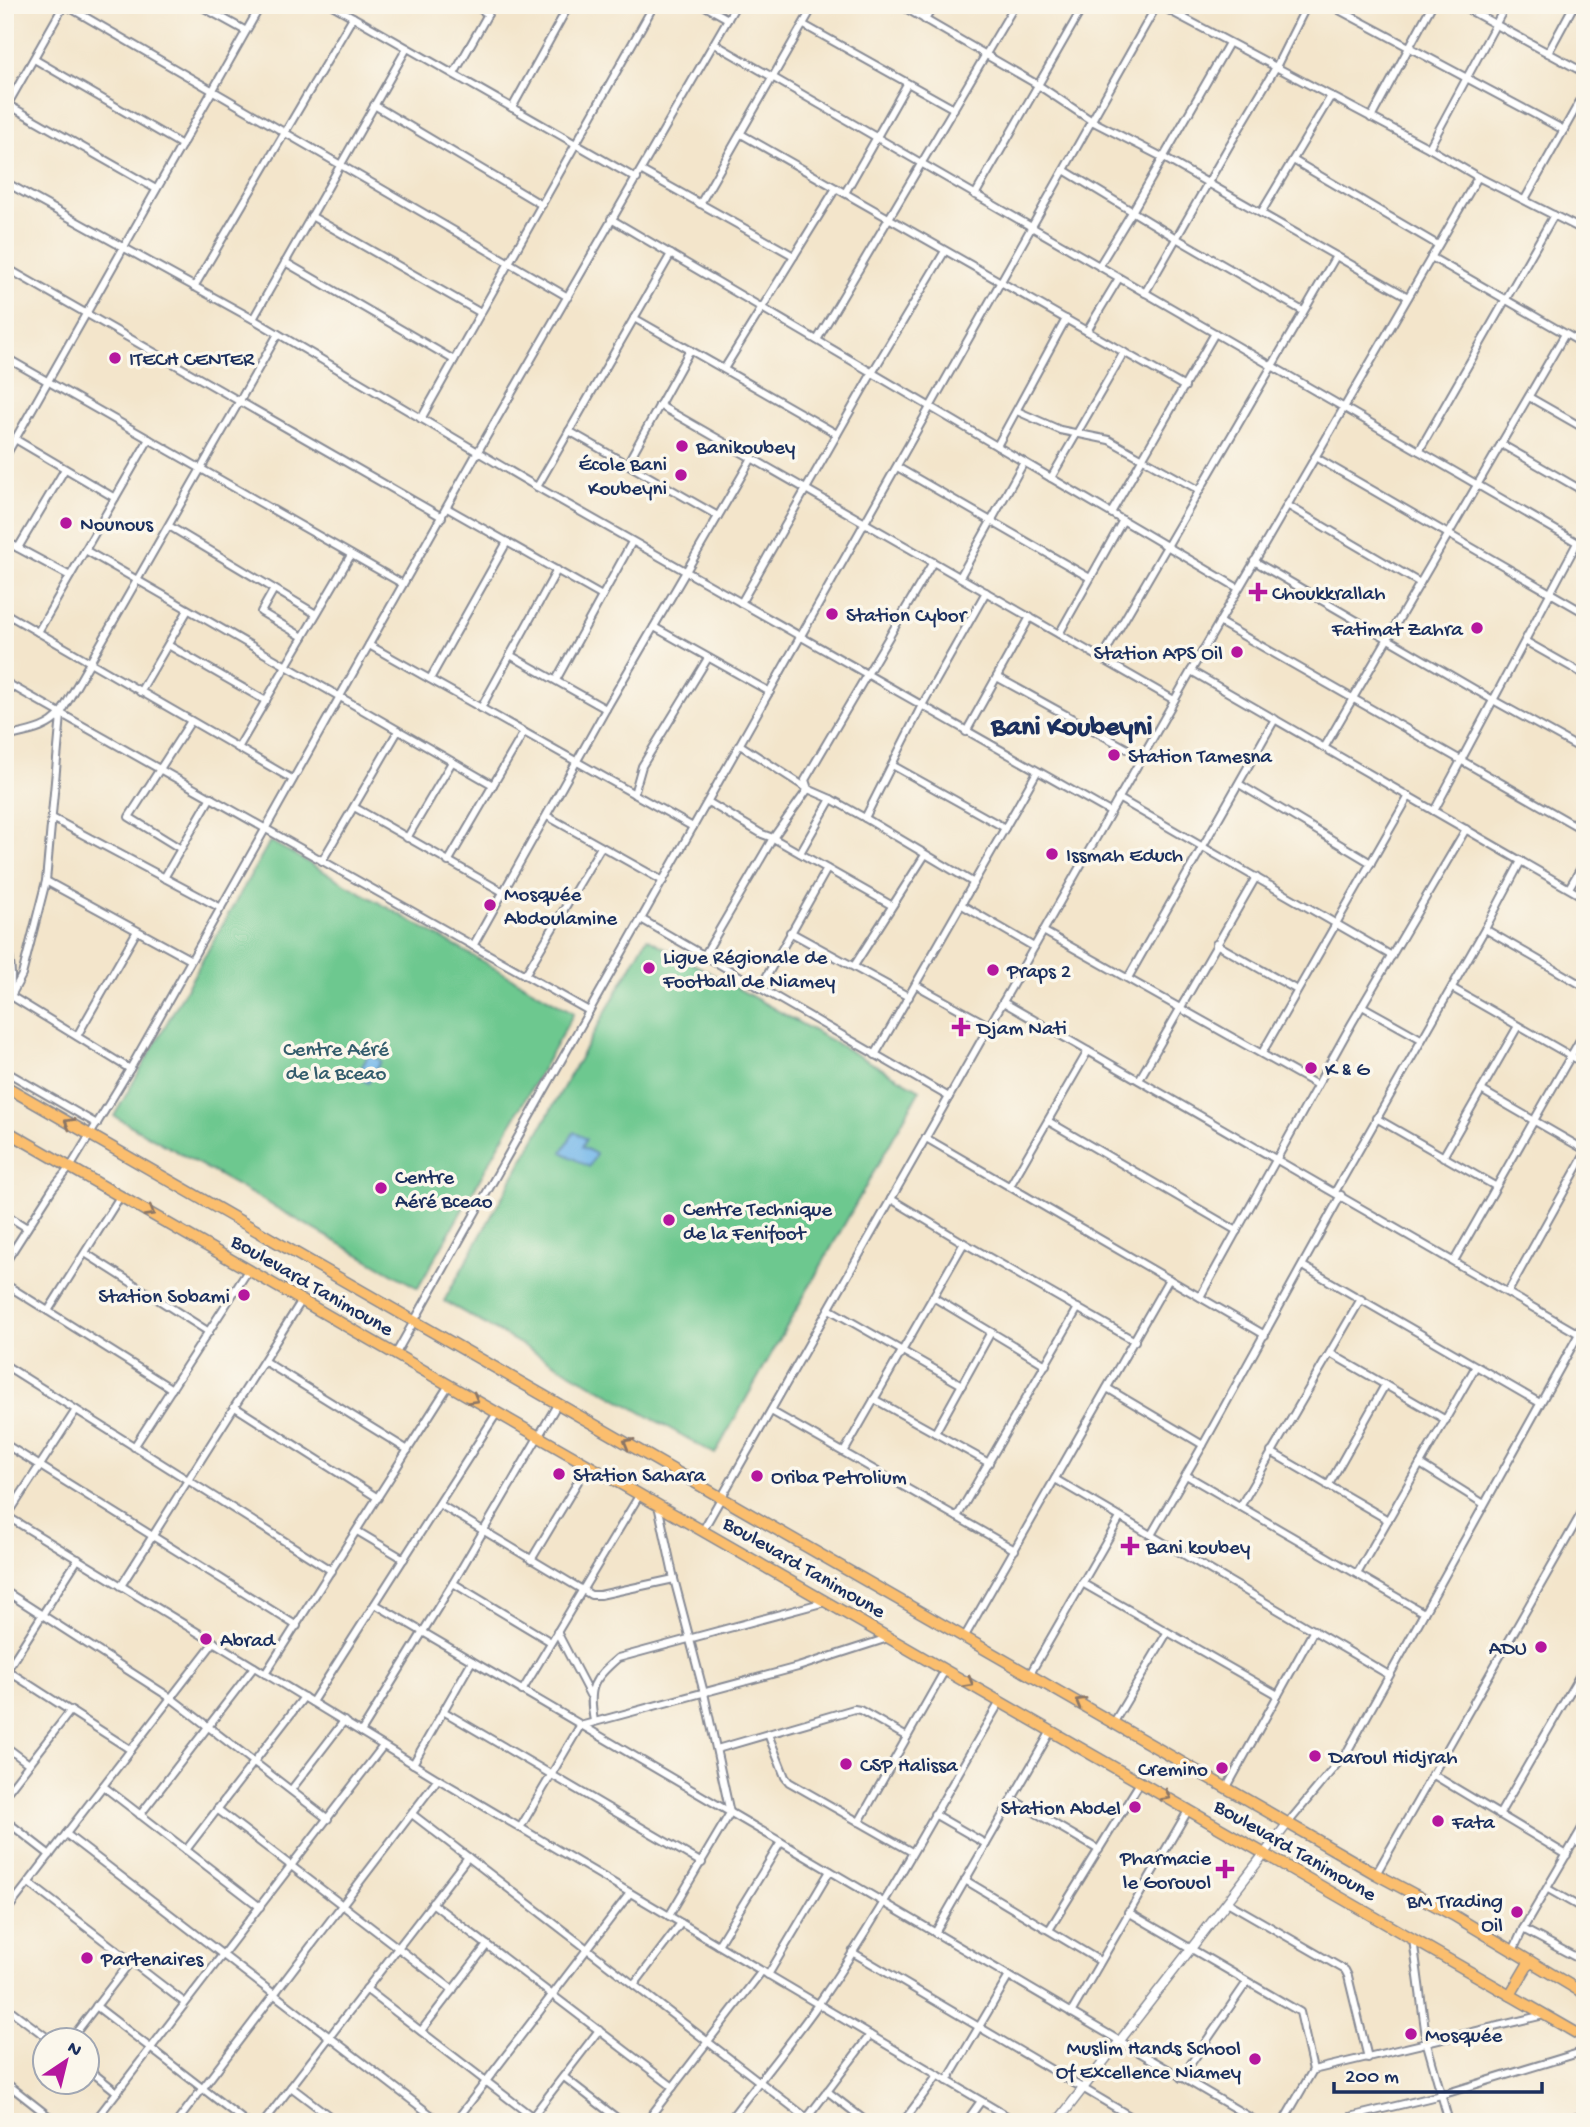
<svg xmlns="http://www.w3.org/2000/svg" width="1590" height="2127" font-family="'Gochi Hand',sans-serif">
<rect width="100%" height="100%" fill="#fbf7ec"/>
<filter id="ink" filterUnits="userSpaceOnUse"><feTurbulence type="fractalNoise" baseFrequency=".0143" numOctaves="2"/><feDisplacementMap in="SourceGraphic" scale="14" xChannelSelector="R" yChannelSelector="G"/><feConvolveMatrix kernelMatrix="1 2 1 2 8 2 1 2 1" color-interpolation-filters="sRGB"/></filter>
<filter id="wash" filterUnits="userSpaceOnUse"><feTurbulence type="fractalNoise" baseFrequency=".00686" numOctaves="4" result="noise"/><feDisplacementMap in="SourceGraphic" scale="28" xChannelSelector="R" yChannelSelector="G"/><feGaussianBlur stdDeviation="1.57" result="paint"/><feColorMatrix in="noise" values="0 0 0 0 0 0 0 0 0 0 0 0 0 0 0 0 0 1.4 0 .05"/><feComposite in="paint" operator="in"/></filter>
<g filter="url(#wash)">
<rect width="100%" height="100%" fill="#f3e5cb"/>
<!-- green -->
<g fill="#6dc88f" stroke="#447c76" stroke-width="2">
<path d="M 270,841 L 574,1013 L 418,1288 L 114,1116 Z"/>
<path d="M 647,938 L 920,1090 L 715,1454 L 444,1301 Z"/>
</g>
<!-- water -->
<g fill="#75b8ea" stroke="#4874a4" stroke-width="2">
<path d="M 369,1054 L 381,1061 L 368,1083 L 357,1076 Z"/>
<path d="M 574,1132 L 586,1139 L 582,1147 L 596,1154 L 589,1167 L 562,1152 Z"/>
</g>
</g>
<g filter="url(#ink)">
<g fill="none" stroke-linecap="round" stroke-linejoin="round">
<!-- minor casing -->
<g stroke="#878a94" stroke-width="10">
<g id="minor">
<path d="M 65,5 L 568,297"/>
<path d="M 199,5 L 246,31"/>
<path d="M 332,5 L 637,179"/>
<path d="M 474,5 L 488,14"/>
<path d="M 703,5 L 728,19"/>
<path d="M 900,5 L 1038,85 L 1092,121 L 1164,158 L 1408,297"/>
<path d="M 1159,5 L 1429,148 L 1478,177 L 1585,231"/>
<path d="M 1330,5 L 1564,130"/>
<path d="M 1460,5 L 1585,73"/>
<path d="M 1574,5 L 1585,11"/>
<path d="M 925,20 L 934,5"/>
<path d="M 804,25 L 954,109"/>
<path d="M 715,44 L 1585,547"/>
<path d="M 1548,53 L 1574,5"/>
<path d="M 34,59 L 182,145"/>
<path d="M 454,74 L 493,5"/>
<path d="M 5,103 L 156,189"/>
<path d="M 374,105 L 542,205"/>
<path d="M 512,108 L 569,5"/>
<path d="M 5,109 L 64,5"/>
<path d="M 1371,118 L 1432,5"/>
<path d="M 741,134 L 1185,387"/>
<path d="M 1429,148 L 1506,5"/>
<path d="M 1293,160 L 1438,245"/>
<path d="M 1064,170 L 1176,238 L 1303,311"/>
<path d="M 642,171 L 794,256"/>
<path d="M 5,182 L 253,319 L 537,487 L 1110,812"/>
<path d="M 845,193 L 907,84"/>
<path d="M 975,195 L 1084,5"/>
<path d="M 1525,199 L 1585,92"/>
<path d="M 700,204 L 814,5"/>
<path d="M 1261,213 L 1331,96"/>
<path d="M 311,216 L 481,313"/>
<path d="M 611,219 L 1238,588"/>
<path d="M 1431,257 L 1585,345"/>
<path d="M 285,262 L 454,360"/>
<path d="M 1099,266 L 1132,212 L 1229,43"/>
<path d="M 5,267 L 442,517"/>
<path d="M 194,287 L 353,17"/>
<path d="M 1145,293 L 1229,146 L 1276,67 L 1307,5"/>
<path d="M 634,318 L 837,434"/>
<path d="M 253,319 L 407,48"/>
<path d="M 1087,331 L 1119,278"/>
<path d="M 817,340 L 1015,5"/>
<path d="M 5,357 L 403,584"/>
<path d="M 724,369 L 836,188"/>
<path d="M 1529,397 L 1585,429"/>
<path d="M 659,405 L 1174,700"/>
<path d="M 1017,411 L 1060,430 L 1109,440 L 1199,490"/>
<path d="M 421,419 L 654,5"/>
<path d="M 569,431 L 718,516"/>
<path d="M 15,439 L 115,498"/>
<path d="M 1501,444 L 1585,492"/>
<path d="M 997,446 L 1066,319"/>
<path d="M 1419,451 L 1554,215"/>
<path d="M 5,457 L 261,5"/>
<path d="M 1315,457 L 1585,613"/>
<path d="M 627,464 L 690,350"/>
<path d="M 897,467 L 1090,578"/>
<path d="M 1051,478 L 1124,352"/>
<path d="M 537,487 L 671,254"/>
<path d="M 1287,505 L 1420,583"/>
<path d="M 447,508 L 602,596"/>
<path d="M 1111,513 L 1215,333"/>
<path d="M 169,526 L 316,614"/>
<path d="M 5,541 L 70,576"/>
<path d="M 18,548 L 65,469"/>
<path d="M 85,550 L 493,785"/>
<path d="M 1254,561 L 1493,700 L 1585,751"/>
<path d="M 960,577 L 1024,462"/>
<path d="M 274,589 L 261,612 L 303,637"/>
<path d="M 741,603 L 872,373 L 945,251"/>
<path d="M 5,613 L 292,779"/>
<path d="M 1219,622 L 1585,831"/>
<path d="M 654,627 L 770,692"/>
<path d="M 38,632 L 149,439"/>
<path d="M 1059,634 L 1123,520"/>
<path d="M 1525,641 L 1585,675"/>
<path d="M 168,645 L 266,701"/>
<path d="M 369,645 L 693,827"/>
<path d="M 510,655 L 606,709"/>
<path d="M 1102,658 L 1336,256"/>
<path d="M 1191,671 L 1585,898"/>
<path d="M 997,677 L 1142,757"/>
<path d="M 430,679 L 507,542"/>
<path d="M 556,680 L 632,542"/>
<path d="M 5,682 L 589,1011"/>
<path d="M 140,692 L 188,610"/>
<path d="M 481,708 L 557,570"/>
<path d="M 61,715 L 46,881 L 22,975 L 11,996 L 130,1069"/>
<path d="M 966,732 L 1030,617"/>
<path d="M 5,737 C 26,732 48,730 61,713 L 278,334"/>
<path d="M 740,745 L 808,789 L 831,799 L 865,818 L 974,883"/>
<path d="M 238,748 L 351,555"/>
<path d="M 1324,748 L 1565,334"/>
<path d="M 892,765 L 1005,828"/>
<path d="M 1239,784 L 1371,863"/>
<path d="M 634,794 L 642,766 L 708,658"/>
<path d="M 1118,798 L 1392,956"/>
<path d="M 708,802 L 762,834 L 773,838 L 891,905"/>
<path d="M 354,807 L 503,892"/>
<path d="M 1434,811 L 1577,543"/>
<path d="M 547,816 L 663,881"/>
<path d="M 52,818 L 221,908"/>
<path d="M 865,818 L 921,707 L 986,592"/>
<path d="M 407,838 L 452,762"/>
<path d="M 181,849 L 129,817 L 191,721"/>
<path d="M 800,853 L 831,799"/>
<path d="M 322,861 L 398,731"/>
<path d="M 448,862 L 524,732"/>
<path d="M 164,878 L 211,797"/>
<path d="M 46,881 L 191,960"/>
<path d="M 1569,888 L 1585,861"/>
<path d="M 962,905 L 1034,947"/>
<path d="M 641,919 L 949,1097"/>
<path d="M 5,929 C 8,950 17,987 5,1005"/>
<path d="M 1485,929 L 1585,987"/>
<path d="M 1043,931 L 1317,1085"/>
<path d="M 790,932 L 909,997"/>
<path d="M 1216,944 L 1297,990"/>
<path d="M 473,946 L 606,709 L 752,458"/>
<path d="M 704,956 L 773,838 L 808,789 L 805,780 L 933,562"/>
<path d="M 854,966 L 925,855"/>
<path d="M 525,975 L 601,847"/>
<path d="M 1128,978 L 1275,719"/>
<path d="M 916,985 L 990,1026"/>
<path d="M 760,988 L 827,869"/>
<path d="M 1452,988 L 1585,1064"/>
<path d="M 1003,1002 L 1579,1334"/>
<path d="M 1362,1006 L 1421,1039"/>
<path d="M 77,1036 L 137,931"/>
<path d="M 1262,1053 L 1409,796"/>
<path d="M 875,1055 L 1037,772"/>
<path d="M 5,1071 L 97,1124"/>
<path d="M 1139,1080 L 1256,877"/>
<path d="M 1481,1090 L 1585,1150"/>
<path d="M 1376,1118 L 1495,1186"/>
<path d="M 1048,1121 L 1237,1231"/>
<path d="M 926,1138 L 1265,1335"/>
<path d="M 1443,1157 L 1518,1026"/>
<path d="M 1010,1186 L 1088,1051"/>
<path d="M 1335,1192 L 1485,929 L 1521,861"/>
<path d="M 891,1199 L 964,1243 L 1135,1341"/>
<path d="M 5,1214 L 27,1228"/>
<path d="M 85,1253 L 209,1332"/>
<path d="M 1454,1261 L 1585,1031"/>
<path d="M 5,1263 L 53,1188 L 71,1166 L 130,1069 L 477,453 L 736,5"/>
<path d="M 1303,1266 L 1540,1403"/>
<path d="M 5,1284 L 172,1389"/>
<path d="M 1508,1292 L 1585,1154"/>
<path d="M 933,1297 L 1046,1365"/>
<path d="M 1200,1297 L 1352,1023 L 1466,829"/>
<path d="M 829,1309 L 962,1385"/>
<path d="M 48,1311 L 121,1195"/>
<path d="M 1330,1353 L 1446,1420"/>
<path d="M 395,1355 L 1157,5"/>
<path d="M 264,1361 L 408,1450"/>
<path d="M 5,1365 L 332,1571"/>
<path d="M 1107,1388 L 1203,1445"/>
<path d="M 874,1399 L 989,1463"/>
<path d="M 235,1407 L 378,1498"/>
<path d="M 771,1411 L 1015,1550"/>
<path d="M 935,1433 L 991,1332"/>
<path d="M 5,1444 L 297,1626"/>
<path d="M 134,1447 L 249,1269"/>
<path d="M 844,1452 L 964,1243"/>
<path d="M 1271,1452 L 1388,1520"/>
<path d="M 1420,1464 L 1484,1504"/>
<path d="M 1186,1475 L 1424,1613"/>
<path d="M 1055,1479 L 1389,1675"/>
<path d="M 1328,1486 L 1385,1385"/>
<path d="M 439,1504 L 591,1595 L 600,1595 L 674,1579"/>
<path d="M 658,1505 L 674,1579 L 704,1693 L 730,1813 L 669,1916"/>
<path d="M 1240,1507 L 1361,1299"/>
<path d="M 5,1515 L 438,1779 L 1017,2122"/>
<path d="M 7,1516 L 76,1410"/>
<path d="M 957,1517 L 1078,1308"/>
<path d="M 703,1530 L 1191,671 L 1478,177"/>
<path d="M 357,1531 L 404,1559"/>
<path d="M 1151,1535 L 1203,1445 L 1341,1195"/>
<path d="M 531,1560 L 588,1465"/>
<path d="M 1357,1574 L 1476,1366"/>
<path d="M 453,1583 L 551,1642"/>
<path d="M 1082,1583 L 1278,1695"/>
<path d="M 121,1586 L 302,1300"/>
<path d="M 5,1591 L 171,1698 L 328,1819"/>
<path d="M 375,1604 L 1258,2122"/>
<path d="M 557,1632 L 590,1695"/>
<path d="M 965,1636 L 1169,1279"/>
<path d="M 5,1669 L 131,1750"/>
<path d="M 7,1670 L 78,1559"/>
<path d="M 265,1674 L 449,1385"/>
<path d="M 1030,1674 L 1120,1518"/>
<path d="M 522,1691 L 640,1494"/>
<path d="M 312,1702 L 497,1413"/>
<path d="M 443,1711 L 702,1863"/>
<path d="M 594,1721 C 588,1688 592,1680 618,1658 L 825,1602"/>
<path d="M 1114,1722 L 1167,1633"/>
<path d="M 361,1732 L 453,1583 L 558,1403"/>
<path d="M 768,1734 L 785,1777 L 789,1782 L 912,1852"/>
<path d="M 5,1746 L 29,1764"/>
<path d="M 717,1749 L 854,1709 L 860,1710 L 907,1737"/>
<path d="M 413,1764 L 472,1661"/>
<path d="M 1432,1774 L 1567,1855"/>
<path d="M 103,1786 L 260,1907"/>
<path d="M 1227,1787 L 1314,1630"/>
<path d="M 291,1790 L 344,1721"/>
<path d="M 5,1795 L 71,1710"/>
<path d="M 1012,1799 L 1099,1850"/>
<path d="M 217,1809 L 453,1990"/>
<path d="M 412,1814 L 812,2122"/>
<path d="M 934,1814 L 986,1844"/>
<path d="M 140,1815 L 254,1667"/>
<path d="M 1499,1815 L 1585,1666"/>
<path d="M 5,1820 L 50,1855"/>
<path d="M 859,1822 L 945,1670"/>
<path d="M 1288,1823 L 1347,1752 L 1585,1323"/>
<path d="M 520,1828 L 580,1726 L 798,1667 L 888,1638"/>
<path d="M 66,1834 L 440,2122"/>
<path d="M 1575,1841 L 1585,1847"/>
<path d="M 186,1850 L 304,1697"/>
<path d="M 1376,1874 L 1585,1507"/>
<path d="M 965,1880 L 1100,1961"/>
<path d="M 29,1883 L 185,2003"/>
<path d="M 1548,1889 L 1585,1910"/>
<path d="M 1227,1902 L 1345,1970 L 1348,1976 L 1368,2058"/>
<path d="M 432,1903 L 673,2087"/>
<path d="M 1128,1912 L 1300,2012 L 1313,2070 L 1283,2122"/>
<path d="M 5,1913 L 214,1642"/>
<path d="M 1523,1929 L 1585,1962"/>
<path d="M 1049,1930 L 1141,1781"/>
<path d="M 935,1933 L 1051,1731"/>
<path d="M 1413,1939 L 1427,2044 L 1449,2122"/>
<path d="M 718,1945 L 781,1842"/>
<path d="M 1513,1951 L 1523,1929 L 1585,1823"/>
<path d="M 852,1952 L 1140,2122"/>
<path d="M 768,1975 L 830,1871"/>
<path d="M 634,1985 L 681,1923"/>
<path d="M 366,1989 L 539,2122"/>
<path d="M 5,2006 L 49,2039"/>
<path d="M 96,2006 L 246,2122"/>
<path d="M 1071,2013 L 1189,1809"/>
<path d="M 421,2031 L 487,1945"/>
<path d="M 71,2039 L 131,1961"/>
<path d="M 88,2069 L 117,2092"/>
<path d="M 1313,2070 L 1544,2015"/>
<path d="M 564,2077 L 622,2122"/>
<path d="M 1181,2078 L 1247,1982"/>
<path d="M 947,2081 L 1009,1976"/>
<path d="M 5,2082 L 56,2122"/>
<path d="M 291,2087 L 337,2122"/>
<path d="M 827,2091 L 867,2122"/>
<path d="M 532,2117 L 599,2030"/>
<path d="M 94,2122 L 383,1746"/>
<path d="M 177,2122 L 438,1779"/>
<path d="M 264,2122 L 468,1857"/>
<path d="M 455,2122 L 630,1893"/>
<path d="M 646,2122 L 762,1971"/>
<path d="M 728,2122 C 758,2082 790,2044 819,2003 C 886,1907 940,1802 1000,1702"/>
<path d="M 804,2122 L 870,2035"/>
<path d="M 903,2122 L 938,2075"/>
<path d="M 966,2122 L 981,2101"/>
<path d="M 1343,2122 L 1350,2117 L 1441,2095 L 1585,2051"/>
<path d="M 1557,2122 L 1585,2115"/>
</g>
</g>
<!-- tertiary casing -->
<g stroke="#878a94" stroke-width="11">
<path id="tertiary" d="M 1057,2122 L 1288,1823"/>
</g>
<!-- primary casing -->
<g stroke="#878a94" stroke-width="13">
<g id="primary">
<path d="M 5,1086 L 1376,1874 L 1453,1915 L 1585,1994"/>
<path d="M 5,1130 L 1585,2038"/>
<path d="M 1510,1995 L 1530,1961"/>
</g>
</g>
<!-- minor -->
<use href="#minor" stroke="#fff" stroke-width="6"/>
<!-- tertiary -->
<use href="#tertiary" stroke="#fff" stroke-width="8"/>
<!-- primary -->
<use href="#primary" stroke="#fbbe6e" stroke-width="10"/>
</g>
<!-- one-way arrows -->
<defs><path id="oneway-chevron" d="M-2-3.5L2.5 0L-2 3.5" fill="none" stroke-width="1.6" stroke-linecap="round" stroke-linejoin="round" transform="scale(1.75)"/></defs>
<g stroke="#8b7666">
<use href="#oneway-chevron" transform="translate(69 1123) rotate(-150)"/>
<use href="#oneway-chevron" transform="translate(150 1212) rotate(30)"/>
<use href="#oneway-chevron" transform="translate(474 1399) rotate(30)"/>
<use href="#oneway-chevron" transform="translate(628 1443) rotate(-150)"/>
<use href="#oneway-chevron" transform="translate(969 1683) rotate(30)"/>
<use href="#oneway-chevron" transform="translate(1080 1702) rotate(-150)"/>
<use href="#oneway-chevron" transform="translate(1166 1796) rotate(30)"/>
</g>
</g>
<!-- markers -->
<g fill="#b5179e" stroke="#fbf7ec" stroke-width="2.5">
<circle cx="115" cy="358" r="7"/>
<circle cx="682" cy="446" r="7"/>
<circle cx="681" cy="475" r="7"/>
<circle cx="66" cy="523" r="7"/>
<path d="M1254.5 581.5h7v7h7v7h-7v7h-7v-7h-7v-7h7z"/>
<circle cx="832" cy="614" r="7"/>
<circle cx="1477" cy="628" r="7"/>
<circle cx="1237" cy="652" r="7"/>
<circle cx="1114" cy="755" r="7"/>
<circle cx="1052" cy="854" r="7"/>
<circle cx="490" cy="905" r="7"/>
<circle cx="649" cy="968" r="7"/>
<circle cx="993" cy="970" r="7"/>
<path d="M957.5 1016.5h7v7h7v7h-7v7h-7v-7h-7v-7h7z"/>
<circle cx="1311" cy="1068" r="7"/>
<circle cx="381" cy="1188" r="7"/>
<circle cx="669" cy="1220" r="7"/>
<circle cx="244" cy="1295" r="7"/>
<circle cx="559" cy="1474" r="7"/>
<circle cx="757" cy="1476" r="7"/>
<path d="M1126.5 1535.5h7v7h7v7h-7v7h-7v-7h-7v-7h7z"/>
<circle cx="206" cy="1639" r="7"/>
<circle cx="1541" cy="1647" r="7"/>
<circle cx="1315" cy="1756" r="7"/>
<circle cx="846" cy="1764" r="7"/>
<circle cx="1222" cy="1768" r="7"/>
<circle cx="1135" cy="1807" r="7"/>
<circle cx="1438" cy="1821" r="7"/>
<path d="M1221.5 1858.5h7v7h7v7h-7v7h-7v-7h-7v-7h7z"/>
<circle cx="1517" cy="1912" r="7"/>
<circle cx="87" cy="1958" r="7"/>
<circle cx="1411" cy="2034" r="7"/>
<circle cx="1255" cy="2059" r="7"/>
</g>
<g text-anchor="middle" stroke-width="7" stroke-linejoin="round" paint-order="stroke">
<!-- poi labels -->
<g font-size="21" fill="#1b2f5e" stroke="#fbf7ec" text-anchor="start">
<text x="129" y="365">ITECH CENTER</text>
<text x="696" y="453">Banikoubey</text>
<text x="667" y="470" text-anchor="end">École Bani<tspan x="667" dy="24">Koubeyni</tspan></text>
<text x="80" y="530">Nounous</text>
<text x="1272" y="599">Choukkrallah</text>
<text x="846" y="621">Station Cybor</text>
<text x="1463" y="635" text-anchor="end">Fatimat Zahra</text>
<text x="1223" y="659" text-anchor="end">Station APS Oil</text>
<text x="1128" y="762">Station Tamesna</text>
<text x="1066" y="861">Issmah Educh</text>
<text x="504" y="900">Mosquée<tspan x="504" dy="24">Abdoulamine</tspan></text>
<text x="663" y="963">Ligue Régionale de<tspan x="663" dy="24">Football de Niamey</tspan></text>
<text x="1007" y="977">Praps 2</text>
<text x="977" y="1034">Djam Nati</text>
<text x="1325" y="1075">K &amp; G</text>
<text x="395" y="1183">Centre<tspan x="395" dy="24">Aéré Bceao</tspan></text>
<text x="683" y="1215">Centre Technique<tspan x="683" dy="24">de la Fenifoot</tspan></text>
<text x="230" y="1302" text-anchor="end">Station Sobami</text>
<text x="573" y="1481">Station Sahara</text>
<text x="771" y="1483">Oriba Petrolium</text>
<text x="1146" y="1553">Bani koubey</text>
<text x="220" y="1646">Abrad</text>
<text x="1527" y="1654" text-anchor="end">ADU</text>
<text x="1329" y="1763">Daroul Hidjrah</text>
<text x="860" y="1771">CSP Halissa</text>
<text x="1208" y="1775" text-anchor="end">Cremino</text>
<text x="1121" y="1814" text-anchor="end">Station Abdel</text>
<text x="1452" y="1828">Fata</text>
<text x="1211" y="1864" text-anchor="end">Pharmacie<tspan x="1211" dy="24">le Gorouol</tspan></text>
<text x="1503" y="1907" text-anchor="end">BM Trading<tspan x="1503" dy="24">Oil</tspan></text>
<text x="101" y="1965">Partenaires</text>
<text x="1425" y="2041">Mosquée</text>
<text x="1241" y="2054" text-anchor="end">Muslim Hands School<tspan x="1241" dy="24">Of Excellence Niamey</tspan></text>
</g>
<!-- park labels -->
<g font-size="21" fill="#345d6d" stroke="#fbf7ec">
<text x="336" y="1055">Centre Aéré<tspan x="336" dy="24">de la Bceao</tspan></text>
</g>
<!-- street labels -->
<g font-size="21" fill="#1b2f5e" stroke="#fbf7ec">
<text transform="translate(313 1284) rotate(30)" y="7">Boulevard Tanimoune</text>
<text transform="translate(805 1566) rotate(30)" y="7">Boulevard Tanimoune</text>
<text transform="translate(1296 1849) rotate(30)" y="7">Boulevard Tanimoune</text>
</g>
<!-- district labels -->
<g font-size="28" font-weight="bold" fill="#1b2f5e" stroke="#fbf7ec">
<text x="1072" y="734">Bani Koubeyni</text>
</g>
</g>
<!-- margin -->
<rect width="1590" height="2127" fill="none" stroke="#fbf7ec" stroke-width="28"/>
<!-- north arrow -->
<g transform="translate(66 2061) rotate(35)"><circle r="33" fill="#fbf7ec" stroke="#a1a7b3" stroke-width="2"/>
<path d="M0-5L12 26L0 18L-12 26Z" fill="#b5179e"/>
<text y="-10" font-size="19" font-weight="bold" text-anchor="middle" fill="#1b2f5e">N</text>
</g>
<!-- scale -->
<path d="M1334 2082v10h208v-10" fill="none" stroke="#1b2f5e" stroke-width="3.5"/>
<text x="1345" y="2082" font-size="21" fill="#1b2f5e" stroke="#fbf7ec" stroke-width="5" paint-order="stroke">200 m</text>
</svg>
